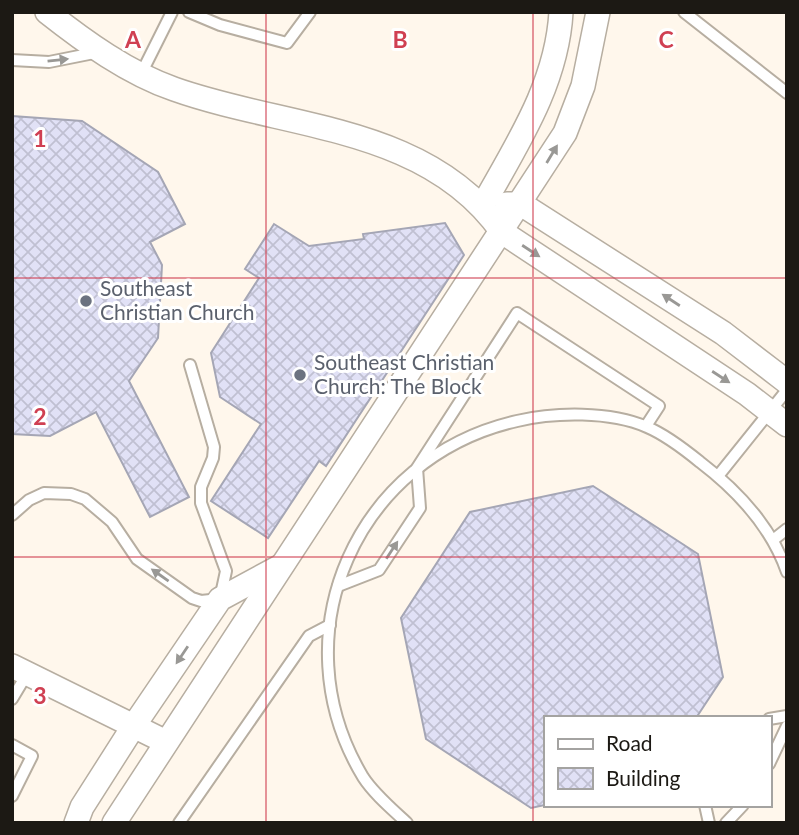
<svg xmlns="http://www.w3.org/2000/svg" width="799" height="835" font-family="Lato,sans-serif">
<defs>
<pattern id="building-cross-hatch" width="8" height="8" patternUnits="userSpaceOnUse" patternTransform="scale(1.75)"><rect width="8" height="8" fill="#e1e1f6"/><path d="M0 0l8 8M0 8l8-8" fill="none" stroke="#c0c0d2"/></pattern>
</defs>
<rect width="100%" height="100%" fill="#fff7ec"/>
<!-- building -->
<g fill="url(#building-cross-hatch)" stroke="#a5a6b5" stroke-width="2">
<path d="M 12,116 L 82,121 L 158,172 L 185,224 L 150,242 L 162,265 L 158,338 L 129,381 L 189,497 L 150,517 L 96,412 L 50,436 L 12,434 Z"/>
<path d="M 445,223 L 464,255 L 326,466 L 319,461 L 268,538 L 211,501 L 261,424 L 220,397 L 211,353 L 259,278 L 245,269 L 274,224 L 309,246 L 364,239 L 363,234 Z"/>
<path d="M 593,486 L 698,554 L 723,677 L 696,718 L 545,718 L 545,805 L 531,808 L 426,739 L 401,618 L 470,512 Z"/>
</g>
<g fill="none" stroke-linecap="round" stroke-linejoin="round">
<!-- service casing -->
<g stroke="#b7aea1" stroke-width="14">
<g id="service">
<path d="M 189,12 L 220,25 L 287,43 L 310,12"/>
<path d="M 684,12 L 787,93"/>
<path d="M 12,60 L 49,62 L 99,52"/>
<path d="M 141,74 L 172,12"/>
<path d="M 718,476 L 787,390"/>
<path d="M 12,515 L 29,500 L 44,493 L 71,494 L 85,499 L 112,522 L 137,559 L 192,598 L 201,601 L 220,599 L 226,571 L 201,503 L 201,487 L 213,458 L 214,447 L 190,365"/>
<path d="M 773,540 L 787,529"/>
<path d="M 338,586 L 379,570 L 420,508 L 417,468 L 517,313 L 659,406 L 646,426"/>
<path d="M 12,699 L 27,674"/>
<path d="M 769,719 L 787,716"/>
<path d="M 12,745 L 32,756 L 12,796"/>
<path d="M 769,764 L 787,726"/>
<path d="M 705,805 L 709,823"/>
<path d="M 179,823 L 309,636 L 330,625"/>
<path d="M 407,823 C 392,809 374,794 363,777 C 277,634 357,457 517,421 C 555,412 610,411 647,427 C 666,435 684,449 700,462 C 738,491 771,526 787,572"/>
<path d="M 726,823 L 743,805"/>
</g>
</g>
<!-- minor casing -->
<g stroke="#b7aea1" stroke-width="26">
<g id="minor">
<path d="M 47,12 C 85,42 128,73 174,89 C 286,129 427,125 502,232 L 747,394 L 787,425"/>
<path d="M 507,204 L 521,204 L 723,333 L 787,382"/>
<path d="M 483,205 C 517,144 557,84 561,12"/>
<path d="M 12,666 L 166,742"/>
<path d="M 76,823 L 82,807 L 133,727 L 220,599 L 281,566"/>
<path d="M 114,823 L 565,133 L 583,86 L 598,12"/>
</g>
</g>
<!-- service -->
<use href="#service" stroke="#fff" stroke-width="10"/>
<!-- minor -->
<use href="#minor" stroke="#fff" stroke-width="23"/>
</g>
<!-- one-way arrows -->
<defs><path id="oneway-solid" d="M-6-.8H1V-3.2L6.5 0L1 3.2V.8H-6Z" transform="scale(1.75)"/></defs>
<g fill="#999895">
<use href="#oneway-solid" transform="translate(58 60) rotate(-6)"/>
<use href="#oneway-solid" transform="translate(552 154) rotate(-59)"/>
<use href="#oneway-solid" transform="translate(531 251) rotate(33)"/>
<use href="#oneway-solid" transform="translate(671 300) rotate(-147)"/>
<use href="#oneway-solid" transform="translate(721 377) rotate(33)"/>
<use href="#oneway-solid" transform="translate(392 550) rotate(-57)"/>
<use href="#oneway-solid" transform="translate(160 575) rotate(-145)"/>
<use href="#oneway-solid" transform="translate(182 655) rotate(124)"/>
</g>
<!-- grid -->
<path fill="none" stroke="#d04052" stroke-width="2" stroke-opacity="0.55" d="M 266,12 L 266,823M 533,12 L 533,823M 12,278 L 787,278M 12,557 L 787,557"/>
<!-- markers -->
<g fill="#6b7280" stroke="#fff" stroke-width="2.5">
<circle cx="86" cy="301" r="7"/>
<circle cx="300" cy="375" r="7"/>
</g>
<g text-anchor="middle" stroke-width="6" stroke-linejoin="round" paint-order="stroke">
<!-- worship labels -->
<g font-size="21" fill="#5b616d" stroke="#fff" text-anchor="start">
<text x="100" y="296">Southeast<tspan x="100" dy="24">Christian Church</tspan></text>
<text x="314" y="370">Southeast Christian<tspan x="314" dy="24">Church: The Block</tspan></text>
</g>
</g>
<g font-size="23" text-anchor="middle" font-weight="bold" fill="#d04052" stroke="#fff" stroke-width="6" stroke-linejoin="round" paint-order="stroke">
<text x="133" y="48">A</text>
<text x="400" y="48">B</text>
<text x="666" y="48">C</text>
<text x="40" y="147">1</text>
<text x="40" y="425">2</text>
<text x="40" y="704">3</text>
</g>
<!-- border -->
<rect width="799" height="835" fill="none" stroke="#1c1914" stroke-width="28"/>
<!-- legend -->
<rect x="544" y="716" width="228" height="91" fill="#ffffff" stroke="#a4a3a1" stroke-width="2"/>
<rect x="558" y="739" width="35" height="10" fill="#ffffff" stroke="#a4a3a1" stroke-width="2"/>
<text x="606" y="751" font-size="21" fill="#1c1914">Road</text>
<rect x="558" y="768" width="35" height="21" fill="url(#building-cross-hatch)" stroke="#a4a3a1" stroke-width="2"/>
<text x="606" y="786" font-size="21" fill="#1c1914">Building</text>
</svg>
